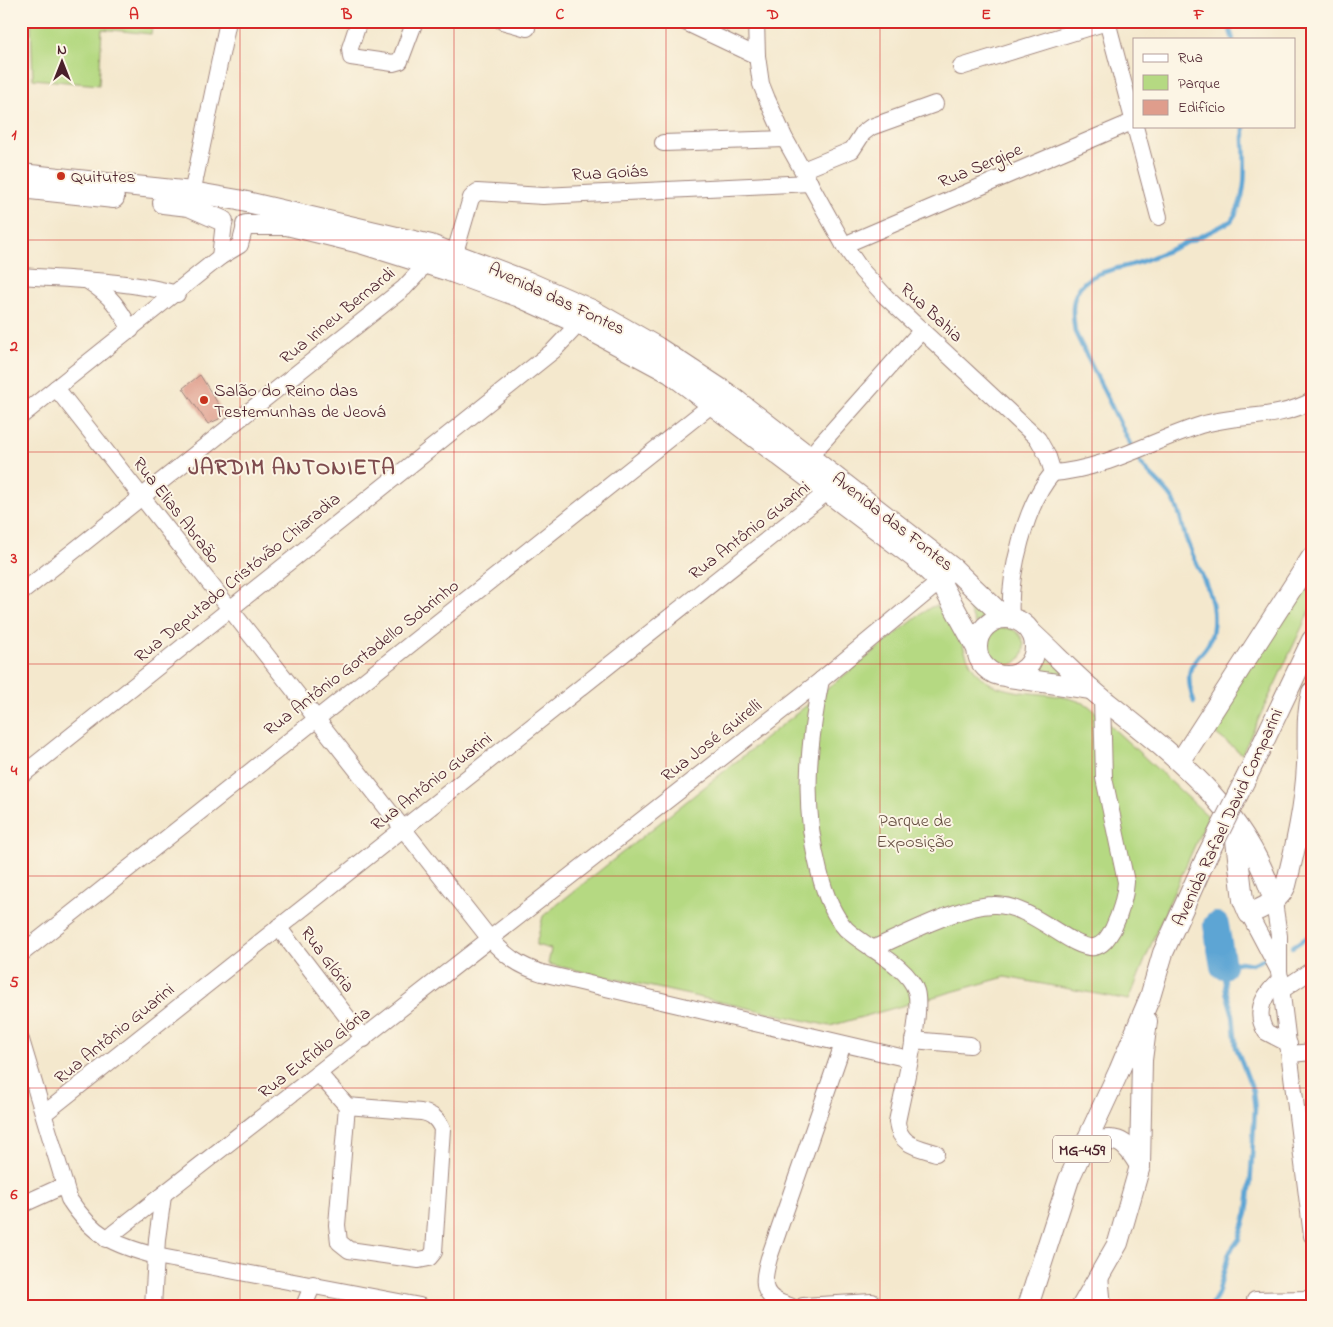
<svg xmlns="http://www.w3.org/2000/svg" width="1333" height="1327" font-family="'Indie Flower',sans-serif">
<rect width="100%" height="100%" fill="#fcf5e5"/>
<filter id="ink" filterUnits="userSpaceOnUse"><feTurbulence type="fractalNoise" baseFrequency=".02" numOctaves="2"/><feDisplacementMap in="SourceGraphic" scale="10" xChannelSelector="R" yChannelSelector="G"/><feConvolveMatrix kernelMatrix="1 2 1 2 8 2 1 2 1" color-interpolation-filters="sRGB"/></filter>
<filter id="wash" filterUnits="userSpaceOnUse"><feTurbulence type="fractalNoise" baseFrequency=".0096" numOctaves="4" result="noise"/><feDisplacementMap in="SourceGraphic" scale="20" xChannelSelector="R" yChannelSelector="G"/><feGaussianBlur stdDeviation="1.12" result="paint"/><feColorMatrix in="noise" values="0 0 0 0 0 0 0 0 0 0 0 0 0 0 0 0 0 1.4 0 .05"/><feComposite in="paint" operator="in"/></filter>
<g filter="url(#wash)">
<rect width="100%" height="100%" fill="#f4e8cd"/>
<!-- green -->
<g fill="#b5d982" stroke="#807c56">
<path d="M 31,21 L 153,21 L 151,34 L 102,29 L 99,85 L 33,79 Z"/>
<path d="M 1312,565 L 1312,606 L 1242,754 L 1207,727 Z"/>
<path d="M 962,591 L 990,612 L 975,624 Z"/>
<path d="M 941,605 C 963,615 958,663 986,681 C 1014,699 1057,688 1089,706 L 1208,816 L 1157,930 L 1129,1000 L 1005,977 L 830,1026 L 548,964 L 551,949 L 536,945 L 543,916 L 921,614 L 931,607 Z"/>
<circle cx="1005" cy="647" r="19"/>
<path d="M 1043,653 L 1078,683 L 1031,674 L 1040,662 Z"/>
</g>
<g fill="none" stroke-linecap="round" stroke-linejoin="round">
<!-- stream -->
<g stroke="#5da5d4" stroke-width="4.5">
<path d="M 1227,21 L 1233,39"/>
<path d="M 1132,448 L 1075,332 C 1073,317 1070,300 1080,287 C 1094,269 1124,269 1143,261 C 1173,249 1203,236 1231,221 C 1251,194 1243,158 1244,126"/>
<path d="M 1135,455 C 1144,472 1161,482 1172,498 C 1182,513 1181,526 1187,541 C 1197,570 1217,594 1213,627 C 1210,663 1177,652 1194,702"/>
<path d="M 1292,947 L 1312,934"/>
<path d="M 1211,1306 L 1218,1294 L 1229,1253 L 1239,1239 L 1247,1213 L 1250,1189 L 1255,1109 L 1253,1091 L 1236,1047 L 1233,1015 L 1226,991 L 1223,966 L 1241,962 L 1252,964 L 1266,958"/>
</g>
<!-- river -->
<path stroke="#5da5d4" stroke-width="26" d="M 1216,925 L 1223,966"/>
</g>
<g id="blocks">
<!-- building -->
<path fill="#df9d8c" d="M 200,375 L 224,413 L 219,419 L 208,424 L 183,388 Z"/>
</g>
</g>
<g filter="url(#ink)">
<use href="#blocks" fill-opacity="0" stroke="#9f847c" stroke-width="1"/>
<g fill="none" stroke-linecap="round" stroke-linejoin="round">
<!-- minor casing -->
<g stroke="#9f847c" stroke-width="18">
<g id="minor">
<path d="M 359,21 L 350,48 L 351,57 L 393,63 L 400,61 L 415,21"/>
<path d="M 502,21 L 527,28"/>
<path d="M 683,21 L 757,56"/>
<path d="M 756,21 L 757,56 L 761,84 L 767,99 L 785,139 L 844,245 L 862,271 L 886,297 L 1038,439 L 1048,457 L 1053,473"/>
<path d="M 1107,21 L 1159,217"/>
<path d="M 961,67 L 1107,22"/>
<path d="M 663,143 L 785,139"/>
<path d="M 803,170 L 852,150 L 863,133 L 871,127 L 935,104"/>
<path d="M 190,203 L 228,21"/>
<path d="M 844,245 L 1132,122"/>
<path d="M 220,257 L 224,223"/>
<path d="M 451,266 L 471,198 L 477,192 L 543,196 L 810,183"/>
<path d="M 21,276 C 73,280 126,280 177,294"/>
<path d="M 88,281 C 111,296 118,306 131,330"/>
<path d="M 56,388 L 490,939 C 506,956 519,966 542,973 L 909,1059"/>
<path d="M 21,416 L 220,257 L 240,245 L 245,226"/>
<path d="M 810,456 L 922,330"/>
<path d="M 1053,473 C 1106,469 1151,441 1201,425 C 1239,413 1275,421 1312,401"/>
<path d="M 21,593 L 404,288 L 418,273 L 428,253"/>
<path d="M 1011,618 C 1008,577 1025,504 1053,473"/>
<path d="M 821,680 C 808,745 802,806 819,871 C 824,891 832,914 846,929 C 866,948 908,965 916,991 C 923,1014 902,1095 897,1122 C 899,1145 917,1147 936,1153"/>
<path d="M 21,776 L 553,351 L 587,315"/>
<path d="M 1274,902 L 1279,936 L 1279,971 L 1312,1236"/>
<path d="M 1249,914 L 1278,969"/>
<path d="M 278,927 L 364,1039"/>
<path d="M 872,949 C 905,935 958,906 993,905 C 1031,903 1071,950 1094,947 C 1104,945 1108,937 1113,929 C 1120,914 1125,899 1126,882 L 1104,778 L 1102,698"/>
<path d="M 21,954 L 720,398"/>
<path d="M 1281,979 C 1265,993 1253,1011 1266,1032 L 1289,1044"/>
<path d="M 1282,990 L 1312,970"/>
<path d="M 21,1040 L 69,1199 C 93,1236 114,1245 156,1256 L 420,1306"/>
<path d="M 913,1040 L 970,1045"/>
<path d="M 1291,1054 L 1312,1052"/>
<path d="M 319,1074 L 347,1106 L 421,1112 C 432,1114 437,1118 442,1129 L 434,1252 L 429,1258 L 419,1260 L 349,1250 L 339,1242 L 337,1225 L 347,1106"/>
<path d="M 45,1113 L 836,485"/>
<path d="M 21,1205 L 65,1185"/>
<path d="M 106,1239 L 821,680 L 949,574"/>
<path d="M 1100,1276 L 1103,1306"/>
<path d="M 1255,1300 L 1312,1299"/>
<path d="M 153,1306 L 157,1239 L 163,1196"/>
<path d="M 304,1306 L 313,1284"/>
<path d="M 790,1306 C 760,1298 762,1283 769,1258 L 843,1044"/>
<path d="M 803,1306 L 872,1302"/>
</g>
</g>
<!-- major casing -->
<g stroke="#9f847c" stroke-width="22">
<g id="major">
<path d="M 21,174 L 192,192 L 238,200 L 431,245 L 526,281 L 592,310 L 657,347 L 727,393 L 954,569 L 1005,618"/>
<path d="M 21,188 L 114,198"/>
<path d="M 163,203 L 189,206 L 223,221"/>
<path d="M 246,225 L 287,225 L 360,243 L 449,271 L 517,296 L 579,324 L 670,373 L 916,559 L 941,583 L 976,647"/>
<circle cx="1006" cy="647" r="29"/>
<path d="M 1033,634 C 1056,655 1078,679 1103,699 C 1173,755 1249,811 1274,902"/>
<path d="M 1009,677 L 1091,689"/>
<path d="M 1180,762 L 1312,557"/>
<path d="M 1254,762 L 1312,640"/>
<path d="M 1234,823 L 1243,900 L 1249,914 C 1264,907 1279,902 1286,885 C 1296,845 1305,806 1307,765 C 1309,739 1305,719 1312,692"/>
<path d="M 1084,1144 C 1116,1137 1123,1136 1140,1166"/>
<path d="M 1028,1306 L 1069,1179 L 1119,1071 L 1150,997 L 1163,953 L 1206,858"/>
<path d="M 1082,1306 L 1118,1243 L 1140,1166 L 1142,1060 L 1147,1021"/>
</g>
</g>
<!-- minor -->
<use href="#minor" stroke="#fff" stroke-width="16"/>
<!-- major -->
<use href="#major" stroke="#fff" stroke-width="20"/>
<!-- major-bridge casing -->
<g stroke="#9f847c" stroke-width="22" stroke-linecap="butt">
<path id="major-bridge" d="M 1206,858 L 1254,762"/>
</g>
<!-- major-bridge -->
<use href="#major-bridge" stroke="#fff" stroke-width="20"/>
</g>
</g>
<!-- grid -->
<path fill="none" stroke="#d62828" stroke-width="1" stroke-opacity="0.55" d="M 240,21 L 240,1306M 454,21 L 454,1306M 666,21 L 666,1306M 880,21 L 880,1306M 1092,21 L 1092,1306M 21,240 L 1312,240M 21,452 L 1312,452M 21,664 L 1312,664M 21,876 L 1312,876M 21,1088 L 1312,1088"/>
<!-- markers -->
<g fill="#c8321e" stroke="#fcf5e5" stroke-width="2">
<circle cx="61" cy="176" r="5"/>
<circle cx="204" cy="400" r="5"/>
</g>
<g text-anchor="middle" stroke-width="4" stroke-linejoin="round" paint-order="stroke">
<!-- shield labels -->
<rect fill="#fcf5e5" stroke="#7f5f63" stroke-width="1" x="1053" y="1135.5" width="58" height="27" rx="4"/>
<g font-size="16" font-weight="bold" fill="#4a1f2b">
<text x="1082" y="1155">MG-459</text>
</g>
<!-- street labels -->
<g font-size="18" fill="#4a1f2b" stroke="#fcf5e5">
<text transform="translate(980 165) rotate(-23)" y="6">Rua Sergipe</text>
<text transform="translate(610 172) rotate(-3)" y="6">Rua Goiás</text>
<text transform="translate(557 298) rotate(25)" y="6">Avenida das Fontes</text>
<text transform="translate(932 312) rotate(43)" y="6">Rua Bahia</text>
<text transform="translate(337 315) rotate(-39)" y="6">Rua Irineu Bernardi</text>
<text transform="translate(177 510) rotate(52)" y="6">Rua Elias Abraão</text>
<text transform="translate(893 521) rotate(38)" y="6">Avenida das Fontes</text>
<text transform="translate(749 530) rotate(-38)" y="6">Rua Antônio Guarini</text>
<text transform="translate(237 577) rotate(-39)" y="6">Rua Deputado Cristóvão Chiaradia</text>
<text transform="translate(361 657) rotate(-38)" y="6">Rua Antônio Gortadello Sobrinho</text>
<text transform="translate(711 740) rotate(-38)" y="6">Rua José Guirelli</text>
<text transform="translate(431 781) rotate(-38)" y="6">Rua Antônio Guarini</text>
<text transform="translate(1227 817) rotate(-65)" y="6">Avenida Rafael David Comparini</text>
<text transform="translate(328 959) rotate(53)" y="6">Rua Glória</text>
<text transform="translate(114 1033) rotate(-39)" y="6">Rua Antônio Guarini</text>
<text transform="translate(314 1052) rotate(-38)" y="6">Rua Eufídio Glória</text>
</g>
<!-- poi labels -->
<g font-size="18" fill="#4a1f2b" stroke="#fcf5e5" text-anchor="start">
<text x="71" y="182">Quitutes</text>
<text x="214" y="396">Salão do Reino das<tspan x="214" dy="21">Testemunhas de Jeová</tspan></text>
</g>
<!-- park labels -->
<g font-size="18" fill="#654e41" stroke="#fcf5e5">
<text x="915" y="826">Parque de<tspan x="915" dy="21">Exposição</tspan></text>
</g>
<!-- district labels -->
<g font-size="22" font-weight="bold" letter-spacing="1" fill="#7e4b4d" stroke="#fcf5e5">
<text x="292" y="474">JARDIM ANTONIETA</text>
</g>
</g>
<!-- margin -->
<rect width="1333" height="1327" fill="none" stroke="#fcf5e5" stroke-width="55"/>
<!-- legend -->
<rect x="1133" y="38" width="162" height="90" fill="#fcf5e5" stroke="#b59f9b"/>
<rect x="1143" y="54" width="25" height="8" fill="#ffffff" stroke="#b59f9b"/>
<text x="1178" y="62" font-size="15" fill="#4a1f2b">Rua</text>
<rect x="1143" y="75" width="25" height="15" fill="#b5d982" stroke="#b59f9b"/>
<text x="1178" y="88" font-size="15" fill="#4a1f2b">Parque</text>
<rect x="1143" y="100" width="25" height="15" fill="#df9d8c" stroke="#b59f9b"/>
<text x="1178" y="112" font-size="15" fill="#4a1f2b">Edifício</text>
<!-- north arrow -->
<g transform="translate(62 62)" stroke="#fcf5e5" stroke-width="4" paint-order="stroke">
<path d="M0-4L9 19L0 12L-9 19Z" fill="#4a1f2b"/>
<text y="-8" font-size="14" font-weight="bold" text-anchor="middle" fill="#4a1f2b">N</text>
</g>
<rect x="28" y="28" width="1278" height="1272" fill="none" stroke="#d62828" stroke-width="2"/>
<g font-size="16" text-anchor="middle" font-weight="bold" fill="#d62828">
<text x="134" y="19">A</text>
<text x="347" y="19">B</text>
<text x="560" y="19">C</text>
<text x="773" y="19">D</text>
<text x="986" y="19">E</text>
<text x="1199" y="19">F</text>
<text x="14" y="139">1</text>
<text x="14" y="351">2</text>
<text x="14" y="563">3</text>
<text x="14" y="775">4</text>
<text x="14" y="987">5</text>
<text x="14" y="1199">6</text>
</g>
</svg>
